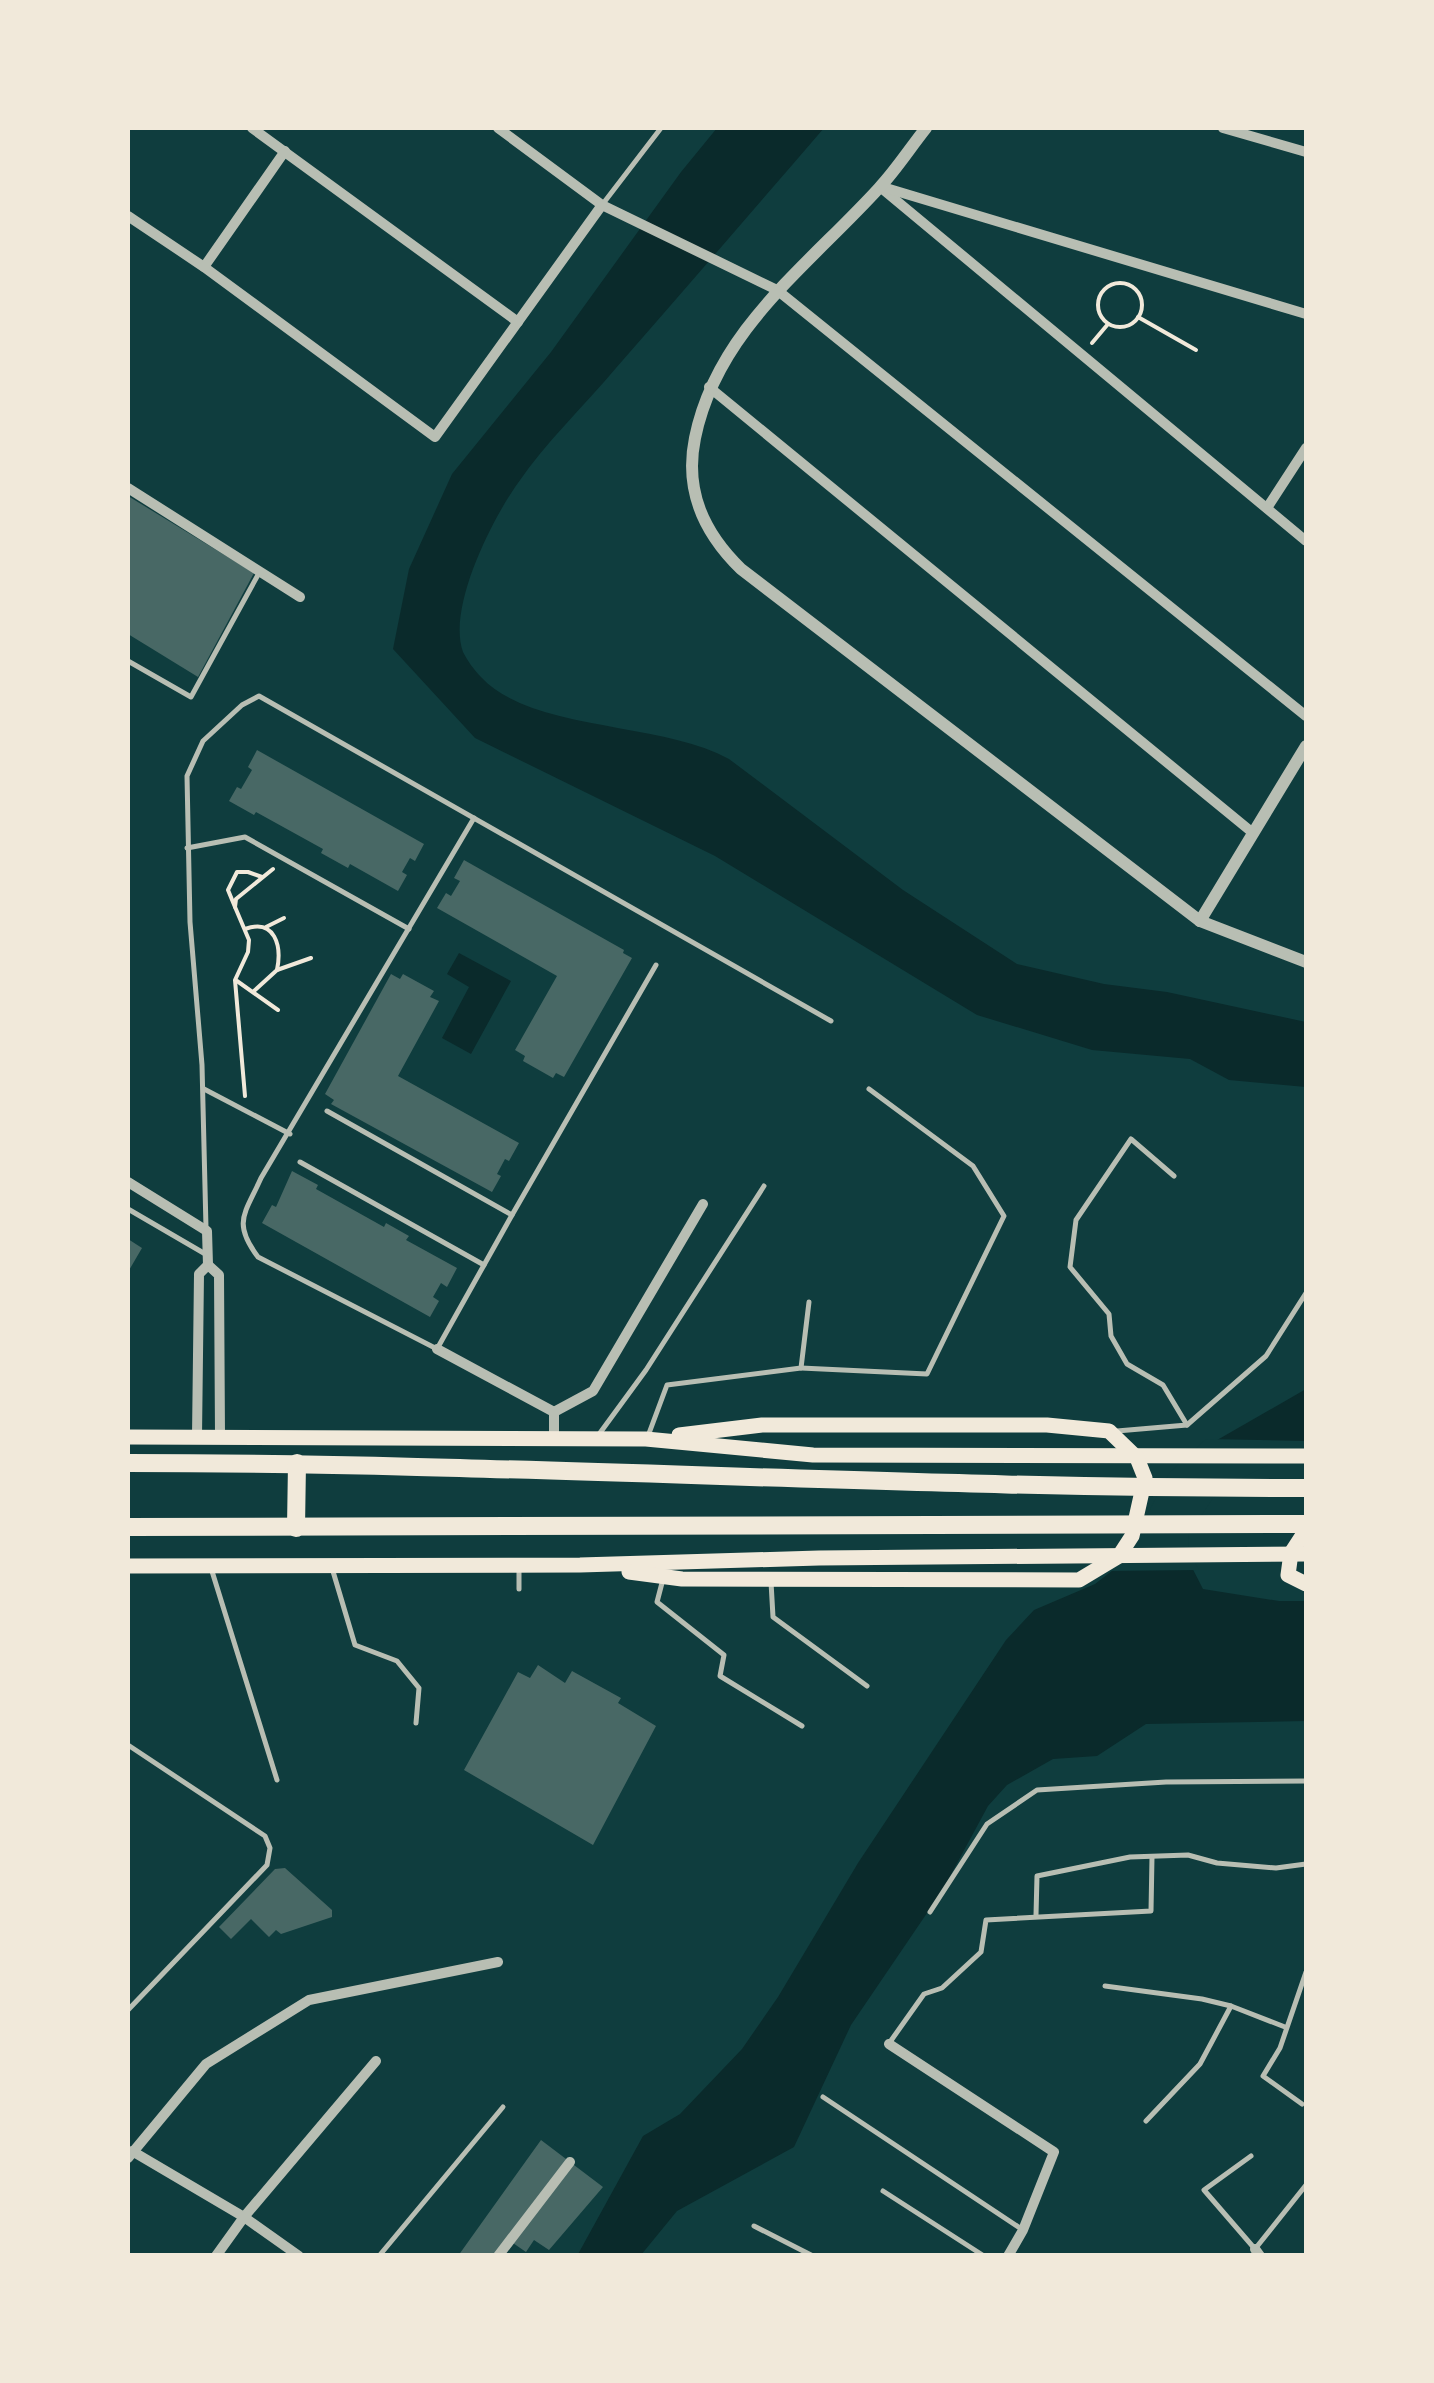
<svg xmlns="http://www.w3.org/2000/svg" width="1434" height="2383" font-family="'Varela Round',sans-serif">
<rect width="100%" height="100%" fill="#0f3d3e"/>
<!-- water -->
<g fill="#0a2a2b">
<path d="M 717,128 L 824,128 C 755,208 686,288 616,368 C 584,406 546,442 518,483 C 492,519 447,608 463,652 C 467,660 474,670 481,677 C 532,732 660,721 729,759 L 903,890 L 1017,964 L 1104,984 L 1167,992 L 1306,1022 L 1306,1087 L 1229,1080 L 1190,1059 L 1092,1050 L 977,1015 L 715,856 L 475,738 L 393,649 L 409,569 L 452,474 L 551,352 L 681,172 Z"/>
<path d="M 459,953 L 511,981 L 471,1054 L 442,1038 L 469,987 L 447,974 Z"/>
<path d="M 1306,1389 L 1306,1440 L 1237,1475 L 1195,1512 L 1183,1550 L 1203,1589 L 1279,1601 L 1306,1601 L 1306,1721 L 1146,1724 L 1097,1756 L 1053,1759 L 1007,1785 L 988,1806 L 942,1891 L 851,2025 L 794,2147 L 677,2211 L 641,2255 L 577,2256 L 643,2136 L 680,2114 L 742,2049 L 778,1997 L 858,1863 L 1006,1640 L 1034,1610 L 1095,1584 L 1130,1557 L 1198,1451 Z"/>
</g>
<!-- pier -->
<path fill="#0f3d3e" d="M 1206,1439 L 1306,1441 L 1306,1446 L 1240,1479 L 1213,1498 L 1189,1534 L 1188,1549 L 1199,1570 L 1105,1571 L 1126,1554 L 1170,1472 Z"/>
<!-- building -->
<g fill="#486865">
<path d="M 128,496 L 254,573 L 198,677 L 128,634 Z"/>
<path d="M 257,750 L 424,844 L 415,861 L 410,858 L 402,872 L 407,875 L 398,891 L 350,864 L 348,868 L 321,853 L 323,849 L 256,812 L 254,815 L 229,801 L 237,787 L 241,789 L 252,770 L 248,767 Z"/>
<path d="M 464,860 L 624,950 L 623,953 L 632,958 L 564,1077 L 556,1073 L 553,1078 L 523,1061 L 525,1056 L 515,1050 L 557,976 L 437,908 L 446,893 L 451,896 L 460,881 L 454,878 Z"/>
<path d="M 391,974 L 400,979 L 403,974 L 434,991 L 430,997 L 439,1001 L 398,1076 L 519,1143 L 509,1161 L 505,1159 L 497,1174 L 501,1176 L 492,1192 L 331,1104 L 334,1100 L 325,1094 Z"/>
<path d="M 292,1171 L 318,1185 L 316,1189 L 384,1227 L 386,1223 L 409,1236 L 406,1240 L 457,1268 L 447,1287 L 441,1283 L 433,1297 L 439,1301 L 430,1317 L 262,1223 L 272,1205 L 276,1207 Z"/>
<path d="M 128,1239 L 142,1248 L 128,1272 Z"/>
<path d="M 538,1665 L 565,1683 L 572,1671 L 621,1698 L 618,1703 L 656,1726 L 593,1845 L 464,1770 L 518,1672 L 530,1678 Z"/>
<path d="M 285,1868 L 332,1910 L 332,1917 L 281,1934 L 276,1930 L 269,1937 L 251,1919 L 231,1939 L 219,1927 L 275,1869 Z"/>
<path d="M 541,2140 L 603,2187 L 549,2250 L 534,2240 L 526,2252 L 510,2241 L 498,2256 L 458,2256 Z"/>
</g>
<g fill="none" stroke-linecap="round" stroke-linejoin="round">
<!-- path -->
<g stroke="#f1e9da" stroke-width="4">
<circle cx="1120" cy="305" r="22"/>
<path d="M 1138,317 L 1196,350"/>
<path d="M 1092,343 L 1108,324"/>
<path d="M 235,907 L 228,890 L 237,872 L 248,872 L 262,877"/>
<path d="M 266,927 L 284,918"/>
<path d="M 245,929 C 275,918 282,946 277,970"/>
<path d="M 237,981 L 278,1010"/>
<path d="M 254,991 L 277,970 L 311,958"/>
<path d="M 245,1096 L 235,980 L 248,952 L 249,940 L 235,907 L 236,899 L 273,869"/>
</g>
<!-- service -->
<g stroke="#b8beb3" stroke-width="5">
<path d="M 602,205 L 661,128"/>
<path d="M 128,661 L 191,697 L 259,573"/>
<path d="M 187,848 L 245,837 L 409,929"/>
<path d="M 204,1089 L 290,1134"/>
<path d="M 327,1111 L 512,1215 L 437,1349 L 258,1257 C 232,1222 245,1214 261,1178 L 474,818"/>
<path d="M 300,1162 L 484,1265"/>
<path d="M 128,1209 L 207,1255"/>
<path d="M 512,1215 L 656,965"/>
<path d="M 206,1228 L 202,1065 L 190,922 L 187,776 L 203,741 L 242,705 L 259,696 L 831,1021"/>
<path d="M 801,1368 L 927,1374 L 1004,1216 L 973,1166 L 869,1089"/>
<path d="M 1187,1425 L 1266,1356 L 1306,1293"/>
<path d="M 1117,1431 L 1187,1425 L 1163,1385 L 1127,1364 L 1111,1336 L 1109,1314 L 1070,1267 L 1076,1220 L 1131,1139 L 1174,1176"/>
<path d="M 648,1436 L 667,1385 L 801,1368 L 809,1302"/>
<path d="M 597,1437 L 646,1370 L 764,1186"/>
<path d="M 211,1568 L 277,1780"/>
<path d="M 332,1568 L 355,1645 L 397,1661 L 419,1688 L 416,1723"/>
<path d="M 663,1579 L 657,1602 L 724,1655 L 720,1676 L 802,1726"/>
<path d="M 771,1582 L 773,1617 L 867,1686"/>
<path d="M 519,1589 L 519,1568"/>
<path d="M 128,1745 L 265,1836 L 270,1848 L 267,1865 L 128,2010"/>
<path d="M 930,1912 L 987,1824 L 1037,1790 L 1166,1782 L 1306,1781"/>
<path d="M 1036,1915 L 1037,1876 L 1130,1857 L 1188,1855 L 1217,1863 L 1276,1868 L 1306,1864"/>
<path d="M 1105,1986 L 1202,1999 L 1231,2006 L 1285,2027"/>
<path d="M 890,2042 L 924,1994 L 942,1988 L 981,1952 L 986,1920 L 1151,1911 L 1152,1857"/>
<path d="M 823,2097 L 1020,2228"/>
<path d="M 1302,2104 L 1263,2076 L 1280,2048 L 1306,1972"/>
<path d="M 1146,2121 L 1200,2064 L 1231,2006"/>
<path d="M 1251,2156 L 1204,2190 L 1255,2249 L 1306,2185"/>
<path d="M 883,2191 L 984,2256"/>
<path d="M 754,2226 L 813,2256"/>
<path d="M 379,2256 L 503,2107"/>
</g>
<!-- minor -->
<g stroke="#b8beb3" stroke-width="10">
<path d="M 252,128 L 518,322"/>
<path d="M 498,128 L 602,205 L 777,290 L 1306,716"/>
<path d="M 1223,128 L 1306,152"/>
<path d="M 880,187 L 1306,541"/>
<path d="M 886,188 L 1306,314"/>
<path d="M 128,216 L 204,267 L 435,437 L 602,205"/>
<path d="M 204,267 L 285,151"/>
<path d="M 709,387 L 1253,833"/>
<path d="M 128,488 L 300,597"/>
<path d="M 1267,508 L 1306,448"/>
<path d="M 128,1182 L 207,1231 L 208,1265"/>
<path d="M 437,1349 L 554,1412 L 554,1439"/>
<path d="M 554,1412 L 593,1391 L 703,1204"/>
<path d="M 197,1436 L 199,1274 L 208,1265 L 219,1275 L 220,1436"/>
<path d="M 889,2044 L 1054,2152 L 1023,2230 L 1008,2256"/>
<path d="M 132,2151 L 244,2217 L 299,2256"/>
<path d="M 128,2158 L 206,2064 L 309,2000 L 498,1962"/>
<path d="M 1255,2249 L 1260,2256"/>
<path d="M 216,2256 L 244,2217 L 376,2061"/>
<path d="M 498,2256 L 570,2162"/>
</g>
<!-- tertiary -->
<g stroke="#b8beb3" stroke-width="12">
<path d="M 926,128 C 910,148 896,170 879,188 C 808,266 717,330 695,438 C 684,491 704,533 741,569 L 1200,921 L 1306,962"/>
<path d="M 1200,921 L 1306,746"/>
</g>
<!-- primary -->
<g stroke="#f1e9da" stroke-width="15">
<path d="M 128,1437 L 646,1439 L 813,1455 L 1306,1456"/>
<path d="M 1306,1530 L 1291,1553 L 1288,1575 L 1306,1584"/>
<path d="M 128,1566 L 580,1565 L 819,1558 L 1306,1554"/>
<path d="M 629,1572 L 682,1579 L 1079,1580 L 1119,1556 L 1132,1536 L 1145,1478 L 1137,1458 L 1109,1431 L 1047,1425 L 762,1425 L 679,1435"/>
</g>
<!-- trunk -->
<g stroke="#f1e9da" stroke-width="18">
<path d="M 128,1463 C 521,1463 913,1489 1306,1488"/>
<path d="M 128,1527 L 1306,1524"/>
<path d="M 296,1528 L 297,1463"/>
</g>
</g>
<!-- border -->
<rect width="1434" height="2383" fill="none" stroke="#f1e9da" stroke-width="260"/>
</svg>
